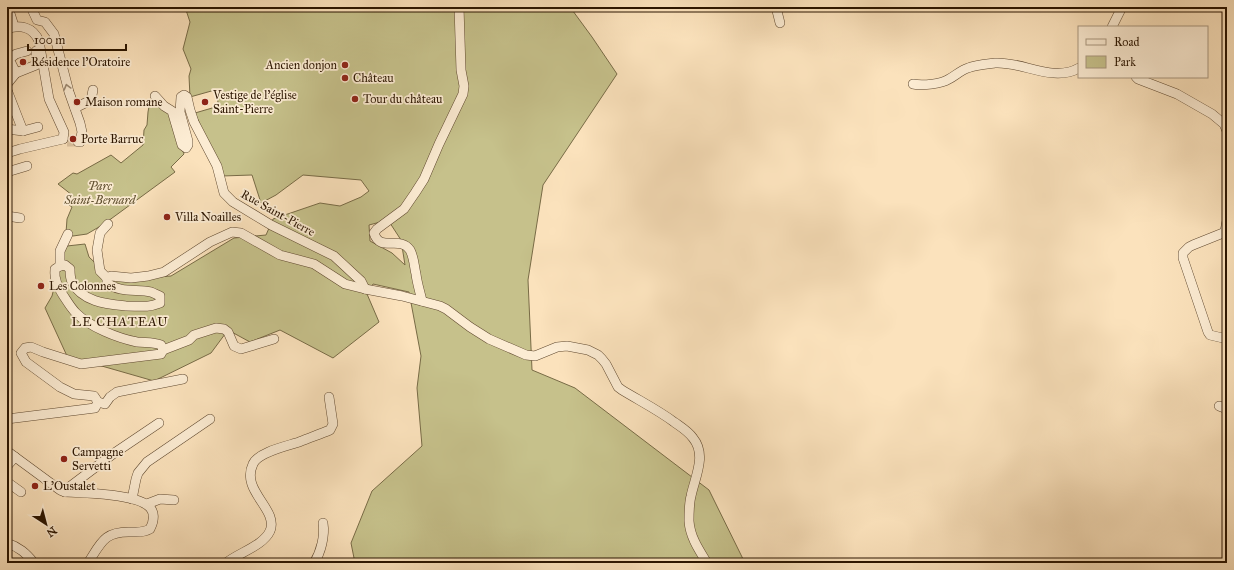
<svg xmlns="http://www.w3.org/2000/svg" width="1234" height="570" font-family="'IM FELL Great Primer',serif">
<rect width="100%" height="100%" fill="#fbe2bc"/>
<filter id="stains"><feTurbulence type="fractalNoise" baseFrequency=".005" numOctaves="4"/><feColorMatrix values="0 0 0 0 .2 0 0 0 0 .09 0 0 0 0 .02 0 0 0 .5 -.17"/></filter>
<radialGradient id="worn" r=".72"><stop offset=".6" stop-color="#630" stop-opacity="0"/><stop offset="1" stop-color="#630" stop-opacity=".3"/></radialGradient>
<!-- green -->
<g fill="#c6c18b" stroke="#786b46" fill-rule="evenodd">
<path d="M 185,7 L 570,7 L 592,37 L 617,74 L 543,185 L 528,280 L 532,370 L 575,388 L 709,490 L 745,563 L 355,563 L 351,543 L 372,491 L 422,446 L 417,388 L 421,356 L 409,292 L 373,284 L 367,294 L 379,322 L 333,358 L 280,330 L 250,342 L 228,330 L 211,353 L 154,381 L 67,356 L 45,308 L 52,296 L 62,256 L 67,246 L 85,244 L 89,257 L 113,280 L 171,276 L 234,238 L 266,235 L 273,219 L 320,203 L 340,206 L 361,197 L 369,191 L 361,180 L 303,175 L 276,195 L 261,203 L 252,175 L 222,176 L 195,113 L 219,106 L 215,90 L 190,97 L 189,76 L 191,69 L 183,49 L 190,22 ZM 388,220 L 401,240 L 405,265 L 392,253 L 370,241 L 369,225 Z"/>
<path d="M 155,98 L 171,112 L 175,131 L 184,154 L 171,167 L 175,172 L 104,224 L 87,234 L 73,236 L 66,233 L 67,219 L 72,207 L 69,205 L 72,195 L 58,184 L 73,173 L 77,174 L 111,155 L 121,163 L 143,145 L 144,130 L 147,125 L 148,112 L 150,101 Z"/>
</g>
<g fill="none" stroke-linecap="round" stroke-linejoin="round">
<!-- minor-tunnel -->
<path stroke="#dcc3a0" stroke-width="9" stroke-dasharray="9 4.5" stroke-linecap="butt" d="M 67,142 L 78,142"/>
<!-- minor casing -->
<g stroke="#5f482f" stroke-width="10">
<g id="minor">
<path d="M 8,7 L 14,26"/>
<path d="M 31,7 L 37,20 L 45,22 L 54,34 L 69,92 L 80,123 L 82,132 L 80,142 L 78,142"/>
<path d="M 776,7 L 780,23"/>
<path d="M 1112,27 L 1122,7"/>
<path d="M 7,29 C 20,24 33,27 39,41 L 49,99 L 64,132 L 63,139"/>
<path d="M 7,63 L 11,63 L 16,73 L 36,65 L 36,51"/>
<path d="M 8,63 L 8,60 L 16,54 L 27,51"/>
<path d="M 1136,77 L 1138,79 L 1177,94 L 1212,114 L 1224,124 L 1227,131"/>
<path d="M 7,84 L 16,73"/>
<path d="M 913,84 C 923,86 941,84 949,79 C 955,76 961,70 968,68 C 975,65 987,64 995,63 C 1022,61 1053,83 1079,68"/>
<path d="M 7,90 L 23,131"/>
<path d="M 155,96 L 164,106 L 172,111 L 182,145 L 186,148 L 188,145 L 188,141 L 180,112 L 181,97 L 184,95 L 187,97 L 190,110 L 194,122 L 217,166 L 224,193 L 233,202 L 271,225 L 334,256 L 361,281 L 365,289"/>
<path d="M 75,108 L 91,100 L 93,90"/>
<path d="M 7,129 L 23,131 L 38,127"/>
<path d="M 7,153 L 20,149 L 63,139"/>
<path d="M 7,172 L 27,166"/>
<path d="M 1227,179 L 1227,181"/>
<path d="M 7,216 L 20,218"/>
<path d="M 1227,221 L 1225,231 L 1223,233 L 1193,245 L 1189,247 L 1183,253 L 1183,258 L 1208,332 L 1210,335 L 1227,339"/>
<path d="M 60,266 L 60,251 L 68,234"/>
<path d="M 107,278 L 111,276 L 131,278 L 148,276 L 164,272 L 210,242 L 232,232 L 241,233 L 280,255 L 314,264 L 345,284 L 365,289 L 402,296 L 440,306 L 446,309 L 470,327 L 489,339 L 526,355 L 535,356 L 557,347 L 567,346 L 588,350 L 598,355 L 602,359 L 606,364 L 618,387 L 622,390 C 640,401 658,410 674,422 C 681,427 688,431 693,438 C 707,455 695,477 691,496 C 689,504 689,513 689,521 C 690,537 699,550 707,563"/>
<path d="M 107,278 L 100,271 L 97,250 L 100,233 L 108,224"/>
<path d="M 422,301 C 420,292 417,283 416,274 C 414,266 414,257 410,250 C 400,235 380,253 374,233 L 377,229 L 404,209 L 415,193 L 424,179 L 439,144 L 463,94 L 464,86 L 461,70 L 459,7"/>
<path d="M 163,350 L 189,340 L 194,335 L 216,328 L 224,329 L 228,332 L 234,346 L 241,349 L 274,339"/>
<path d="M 98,402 L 105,404 L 110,397 L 117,392 L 183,379"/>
<path d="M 1219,406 L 1227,409"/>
<path d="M 7,419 L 95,408 L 98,402 L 94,396 L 74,394 L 60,387 L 26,362 L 21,353 L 25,348 L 31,347 L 43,352 L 81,364 L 161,354 L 163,350 L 161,345 C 153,342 146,343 137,342 C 117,338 90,327 76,313 C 71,308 67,301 63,295 C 58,287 54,280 55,269 L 60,266 L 65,265 L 70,269 C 70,273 70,278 72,282 C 82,302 107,304 126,306 C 140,306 147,308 160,303 L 160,296 C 157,295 154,293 151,292 C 136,289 120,293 107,283 L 107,278"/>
<path d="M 7,451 L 60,490 L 65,492 C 85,493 132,494 147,505 C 156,511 154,521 150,529 C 143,533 138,532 131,532 C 104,531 101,543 88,563"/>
<path d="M 7,466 L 15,457"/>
<path d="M 7,482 L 21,492"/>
<path d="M 65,492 L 68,488 L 113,454 L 159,423"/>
<path d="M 132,499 L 136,479 L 138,473 L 147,462 L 210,419"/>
<path d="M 147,504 L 160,499 L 174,500"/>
<path d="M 7,543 C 19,547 26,553 34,563"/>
<path d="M 226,563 C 238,553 263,546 270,531 C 279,509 240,491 253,464 C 258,452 287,446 299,442 C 309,438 320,434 330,430 L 333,424 L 329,397"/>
<path d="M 314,563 C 321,552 325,536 323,523"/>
</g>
</g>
<!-- minor -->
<use href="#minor" stroke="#fcecd3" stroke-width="9"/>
</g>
<!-- one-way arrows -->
<defs><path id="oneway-chevron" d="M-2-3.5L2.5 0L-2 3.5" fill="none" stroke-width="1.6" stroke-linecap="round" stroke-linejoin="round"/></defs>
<use stroke="#9e8b74" href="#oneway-chevron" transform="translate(67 87) rotate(-105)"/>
<!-- markers -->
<g fill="#8f2418" stroke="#fcecd3" stroke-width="1.5">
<circle cx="23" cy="62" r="4"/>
<circle cx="345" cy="65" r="4"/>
<circle cx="345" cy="78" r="4"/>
<circle cx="355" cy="99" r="4"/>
<circle cx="77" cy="102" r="4"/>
<circle cx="205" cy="102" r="4"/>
<circle cx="73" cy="139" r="4"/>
<circle cx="167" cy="217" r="4"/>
<circle cx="41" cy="286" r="4"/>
<circle cx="64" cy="459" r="4"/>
<circle cx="35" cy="486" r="4"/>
</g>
<g text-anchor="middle" stroke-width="3.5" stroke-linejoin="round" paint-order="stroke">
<!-- poi labels -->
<g font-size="12" fill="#2b1500" stroke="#fcecd3" text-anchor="start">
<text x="31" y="66">Résidence l'Oratoire</text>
<text x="337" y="69" text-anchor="end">Ancien donjon</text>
<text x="353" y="82">Château</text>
<text x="213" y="99">Vestige de l'église<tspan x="213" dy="14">Saint-Pierre</tspan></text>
<text x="363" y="103">Tour du château</text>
<text x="85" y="106">Maison romane</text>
<text x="81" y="143">Porte Barruc</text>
<text x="175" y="221">Villa Noailles</text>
<text x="49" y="290">Les Colonnes</text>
<text x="72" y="456">Campagne<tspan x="72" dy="14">Servetti</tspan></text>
<text x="43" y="490">L'Oustalet</text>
</g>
<!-- park labels -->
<g font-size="12" font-style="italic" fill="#615131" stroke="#fcecd3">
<text x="100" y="190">Parc<tspan x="100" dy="14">Saint-Bernard</tspan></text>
</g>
<!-- street labels -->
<g font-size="12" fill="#2b1500" stroke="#fcecd3">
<text transform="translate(278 213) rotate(29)" y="4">Rue Saint-Pierre</text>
</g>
<!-- neighbourhood labels -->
<g font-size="13" letter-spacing="1" fill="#2b1500" stroke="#fcecd3">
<text x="120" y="326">LE CHATEAU</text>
</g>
</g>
<!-- margin -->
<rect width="1234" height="570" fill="none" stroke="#fbe2bc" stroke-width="24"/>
<rect x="8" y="8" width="1218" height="554" fill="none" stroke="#2b1500" stroke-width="2"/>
<rect x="12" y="12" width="1210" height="546" fill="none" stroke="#2b1500"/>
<!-- legend -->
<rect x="1078" y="26" width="130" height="52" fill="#fcecd3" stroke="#a8967f"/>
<rect x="1086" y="39" width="20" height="6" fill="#fcecd3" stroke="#a8967f"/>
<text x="1114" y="46" font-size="12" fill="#2b1500">Road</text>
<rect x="1086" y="56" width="20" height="12" fill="#c6c18b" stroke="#a8967f"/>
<text x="1114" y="66" font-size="12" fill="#2b1500">Park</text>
<!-- north arrow -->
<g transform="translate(46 524) rotate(144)" stroke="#fcecd3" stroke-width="3" paint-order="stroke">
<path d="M0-3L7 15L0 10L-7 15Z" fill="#2b1500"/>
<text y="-6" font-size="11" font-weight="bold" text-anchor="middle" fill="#2b1500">N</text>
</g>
<!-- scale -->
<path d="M28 44v6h98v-6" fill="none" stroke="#2b1500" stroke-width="2"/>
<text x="34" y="44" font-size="12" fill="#2b1500" stroke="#fcecd3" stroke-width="3" paint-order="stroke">100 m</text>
<rect width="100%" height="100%" filter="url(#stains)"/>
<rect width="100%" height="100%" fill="url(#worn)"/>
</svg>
